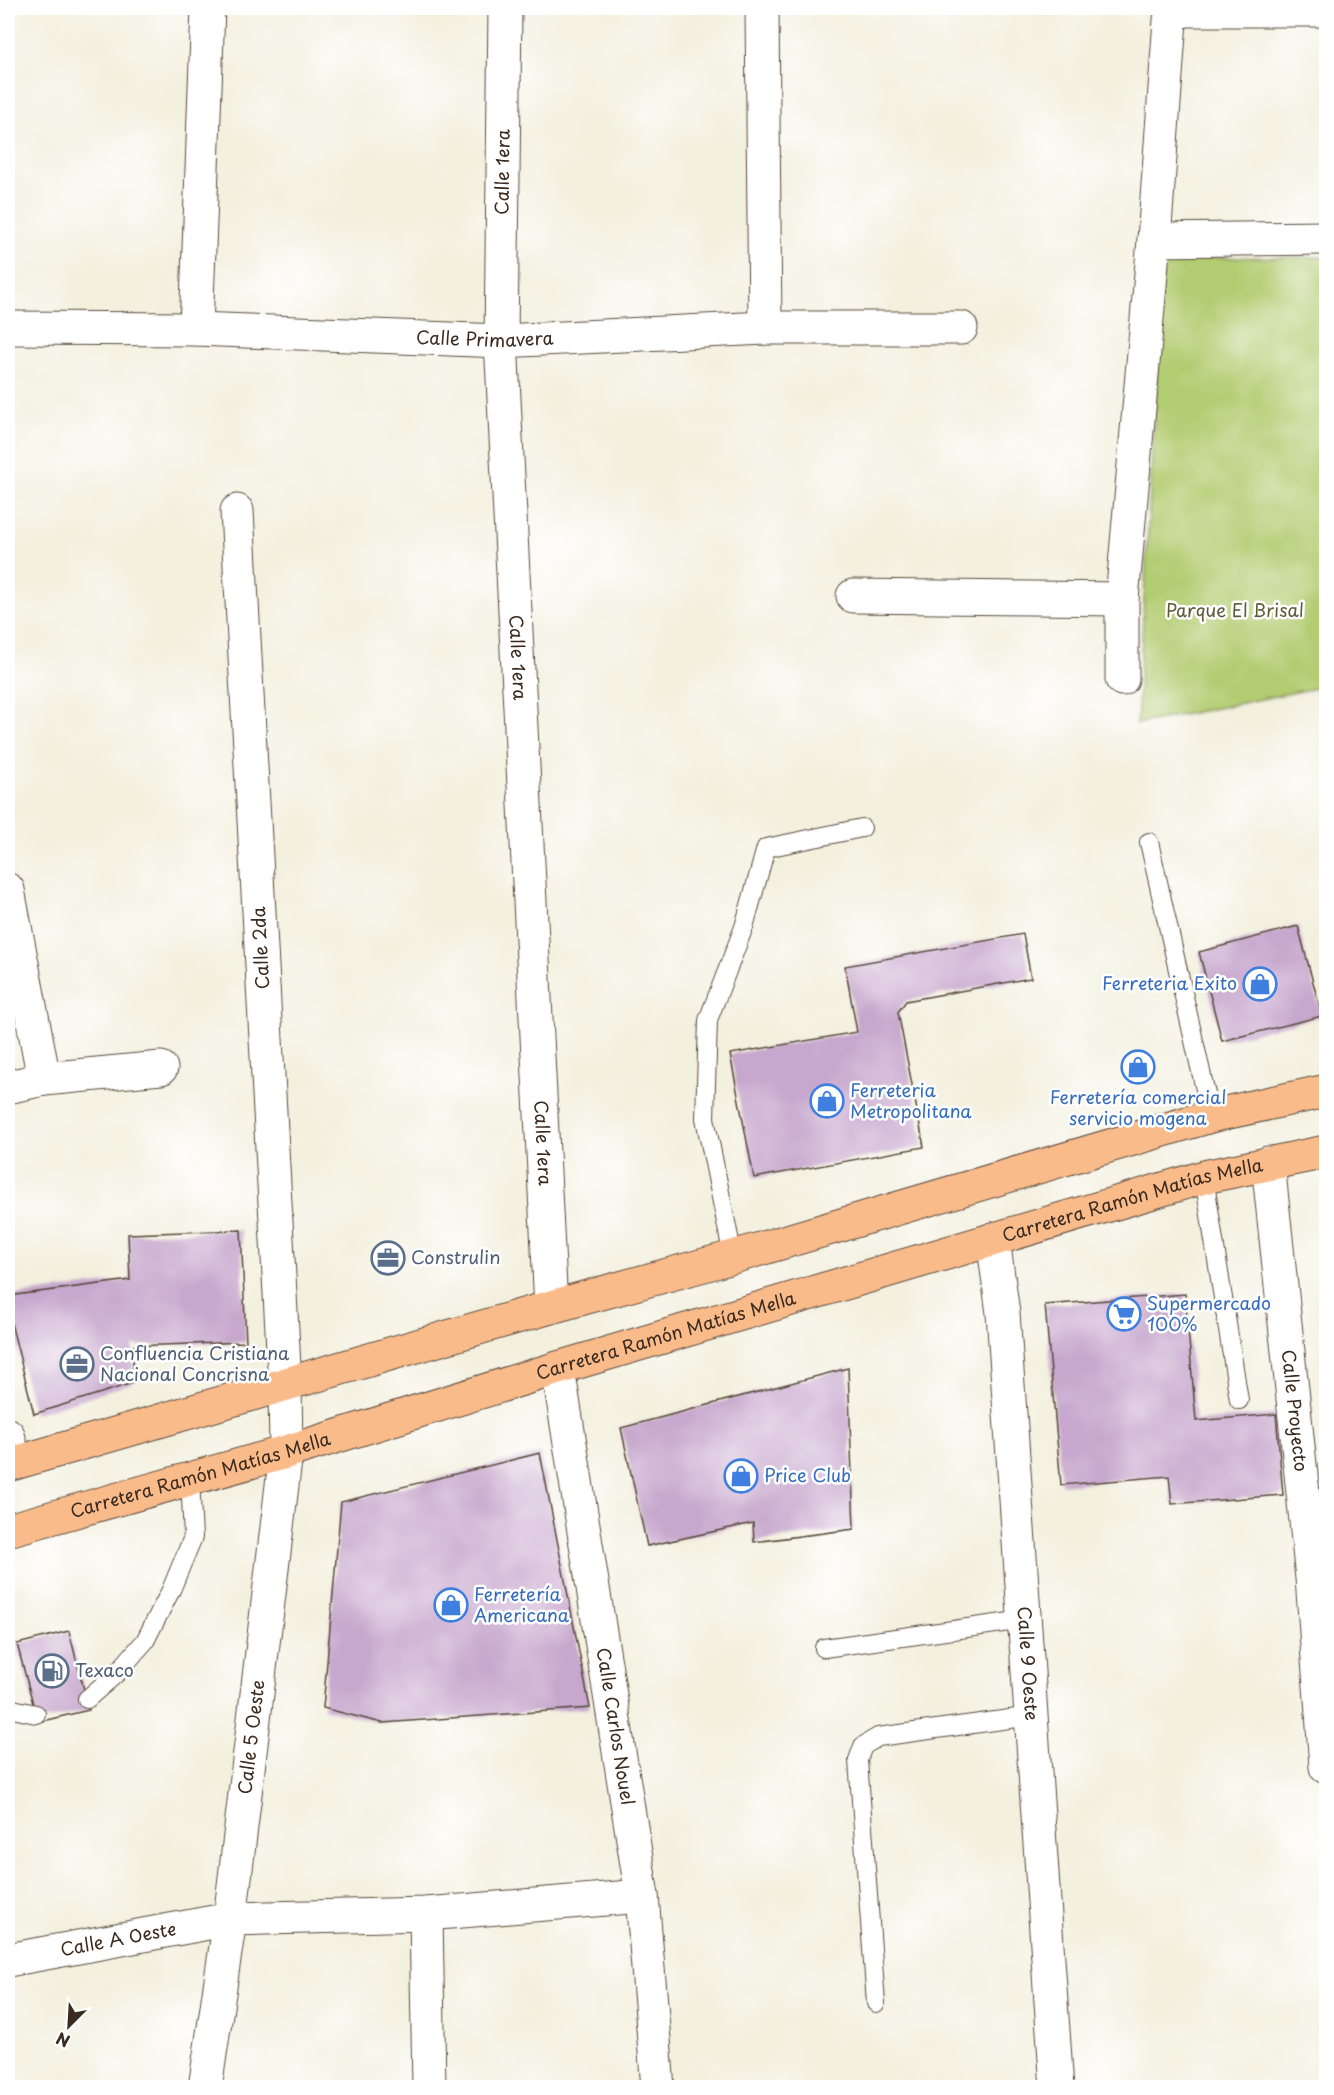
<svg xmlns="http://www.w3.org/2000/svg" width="1334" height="2095" font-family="'Playpen Sans',sans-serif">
<rect width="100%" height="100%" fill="#fff"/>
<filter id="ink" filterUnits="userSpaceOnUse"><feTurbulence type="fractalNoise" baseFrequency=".0167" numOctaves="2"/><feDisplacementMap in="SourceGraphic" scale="12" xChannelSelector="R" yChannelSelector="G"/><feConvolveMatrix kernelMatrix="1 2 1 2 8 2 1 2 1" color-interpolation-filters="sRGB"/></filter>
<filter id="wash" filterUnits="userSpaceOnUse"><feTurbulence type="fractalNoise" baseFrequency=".008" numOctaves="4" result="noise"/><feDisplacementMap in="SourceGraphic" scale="24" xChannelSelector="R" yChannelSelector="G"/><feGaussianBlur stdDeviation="1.35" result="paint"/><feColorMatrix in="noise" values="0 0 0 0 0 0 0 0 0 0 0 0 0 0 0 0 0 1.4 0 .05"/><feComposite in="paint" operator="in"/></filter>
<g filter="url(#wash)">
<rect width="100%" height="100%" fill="#f3f0de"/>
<!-- green -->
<path fill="#b2cc71" stroke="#767b48" stroke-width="1.5" d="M 1326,257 L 1326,686 L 1137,724 L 1163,258 Z"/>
<g id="blocks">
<!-- building -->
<g fill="#c7a7cd">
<path d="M 1298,926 L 1322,1016 L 1222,1041 L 1199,952 Z"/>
<path d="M 1023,934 L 1031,978 L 906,1001 L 898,1012 L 924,1147 L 754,1178 L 730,1054 L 857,1032 L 845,966 Z"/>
<path d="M 241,1230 L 246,1342 L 133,1346 L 133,1383 L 34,1414 L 8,1311 L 8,1296 L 130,1280 L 128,1234 Z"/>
<path d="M 1185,1294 L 1196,1421 L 1276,1414 L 1283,1495 L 1172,1504 L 1169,1476 L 1061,1485 L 1045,1305 Z"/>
<path d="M 848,1368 L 854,1529 L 754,1542 L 753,1523 L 647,1546 L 621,1428 Z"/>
<path d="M 540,1453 L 590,1708 L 382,1723 L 323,1708 L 341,1502 Z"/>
<path d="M 69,1631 L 89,1710 L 38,1722 L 17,1644 Z"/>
</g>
</g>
</g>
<g filter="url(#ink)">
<use href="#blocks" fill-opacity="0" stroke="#57483b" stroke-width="1.5"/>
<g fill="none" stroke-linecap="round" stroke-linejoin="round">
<!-- service casing -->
<g stroke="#57483b" stroke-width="20">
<g id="service">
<path d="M 1149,842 L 1211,1116"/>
<path d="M 1204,1177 L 1239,1400"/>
<path d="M 733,1257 L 705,1118 L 708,1020 L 744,927 L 766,848 L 862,828"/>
<path d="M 824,1648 L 1025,1620"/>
<path d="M 87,1699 L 118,1672 L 145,1641 L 171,1590 L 193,1537 L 190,1479"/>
<path d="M 8,1708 L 36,1714"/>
<path d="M 876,2003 L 858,1760 L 863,1746 L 878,1737 L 1031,1716"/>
</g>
</g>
<!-- minor casing -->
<g stroke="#57483b" stroke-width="35">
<g id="minor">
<path id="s1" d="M 505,8 L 501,341 L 551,1307"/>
<path d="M 762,8 L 765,328"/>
<path d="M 1154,240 L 1326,238"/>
<path id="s2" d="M 8,328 L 196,329 L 501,341 L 765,328 L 961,328"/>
<path d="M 196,329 L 208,8"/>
<path d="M 853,596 L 1122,599"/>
<path d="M 1122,679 L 1122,599 L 1154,240 L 1170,20 L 1176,13 L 1186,10 L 1326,10"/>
<path d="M 8,890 L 44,1079"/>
<path d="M 8,1087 L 44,1079 L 161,1068"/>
<path id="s3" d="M 1268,1163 L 1312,1578 L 1326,1767"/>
<path id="s4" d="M 993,1239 L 1003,1313 L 1057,2088"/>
<path id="s5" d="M 558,1368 L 642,1896 L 658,2088"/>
<path d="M 8,1435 L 15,1463"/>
<path d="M 426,1914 L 429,2088"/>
<path id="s6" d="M 8,1960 L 230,1919 L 426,1914 L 642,1896"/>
<path id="s7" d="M 205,2088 L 230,1919 L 286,1452 L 285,1385 L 237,511"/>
</g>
</g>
<!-- primary casing -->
<g stroke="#57483b" stroke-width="35">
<g id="primary">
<path d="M 8,1465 L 551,1307 L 733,1257 L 1211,1116 L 1326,1091"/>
<path id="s8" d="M 8,1530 L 286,1452 L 558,1368 L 1204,1177 L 1326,1152"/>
</g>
</g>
<!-- service -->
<use href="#service" stroke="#fff" stroke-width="18"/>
<!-- minor -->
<use href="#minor" stroke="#fff" stroke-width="33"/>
<!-- primary -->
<use href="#primary" stroke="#fabb8b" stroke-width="33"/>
</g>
</g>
<!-- icons -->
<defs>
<g id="shop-ring" transform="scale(1.725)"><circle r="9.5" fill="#fff" stroke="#3f7fe0" stroke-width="1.5"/><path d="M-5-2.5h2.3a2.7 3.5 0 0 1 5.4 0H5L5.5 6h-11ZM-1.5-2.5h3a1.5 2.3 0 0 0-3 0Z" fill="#3f7fe0"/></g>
<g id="office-ring" transform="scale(1.725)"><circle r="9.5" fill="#fff" stroke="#5c6f8a" stroke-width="1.5"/><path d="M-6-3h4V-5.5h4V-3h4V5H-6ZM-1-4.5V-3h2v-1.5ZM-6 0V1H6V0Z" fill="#5c6f8a"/></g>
<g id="supermarket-ring" transform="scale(1.725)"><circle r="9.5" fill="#fff" stroke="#3f7fe0" stroke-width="1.5"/><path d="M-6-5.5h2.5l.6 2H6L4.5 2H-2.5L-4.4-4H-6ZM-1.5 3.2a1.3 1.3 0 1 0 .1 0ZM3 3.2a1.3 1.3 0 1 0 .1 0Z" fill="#3f7fe0"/></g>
<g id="fuel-ring" transform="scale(1.725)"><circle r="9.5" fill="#fff" stroke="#5c6f8a" stroke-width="1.5"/><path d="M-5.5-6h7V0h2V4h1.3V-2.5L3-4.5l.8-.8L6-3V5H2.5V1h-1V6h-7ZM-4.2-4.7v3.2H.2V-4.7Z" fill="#5c6f8a"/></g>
</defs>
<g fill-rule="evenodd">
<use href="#shop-ring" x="1260" y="984"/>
<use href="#shop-ring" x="1138" y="1067"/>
<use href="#shop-ring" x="827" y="1101"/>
<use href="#office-ring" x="388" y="1258"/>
<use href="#supermarket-ring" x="1124" y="1314"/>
<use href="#office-ring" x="77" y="1364"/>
<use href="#shop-ring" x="741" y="1476"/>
<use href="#shop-ring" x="451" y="1605"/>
<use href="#fuel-ring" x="52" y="1671"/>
</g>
<g text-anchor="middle" stroke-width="5" stroke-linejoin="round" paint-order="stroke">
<!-- street labels -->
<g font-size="18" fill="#3b2a1e" stroke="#fff">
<text transform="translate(503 172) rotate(-89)" y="6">Calle 1era</text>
<text dy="6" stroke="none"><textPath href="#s2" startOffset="477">Calle Primavera</textPath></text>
<text dy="6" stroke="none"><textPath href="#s1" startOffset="650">Calle 1era</textPath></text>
<text transform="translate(261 948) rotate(-93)" y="6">Calle 2da</text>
<text dy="6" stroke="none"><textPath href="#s1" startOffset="1136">Calle 1era</textPath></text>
<text dy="6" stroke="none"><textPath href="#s8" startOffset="1172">Carretera Ramón Matías Mella</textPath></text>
<text dy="6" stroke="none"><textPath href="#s8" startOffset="686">Carretera Ramón Matías Mella</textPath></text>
<text dy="6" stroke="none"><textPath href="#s3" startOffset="249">Calle Proyecto</textPath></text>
<text dy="6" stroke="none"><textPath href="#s8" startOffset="200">Carretera Ramón Matías Mella</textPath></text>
<text dy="6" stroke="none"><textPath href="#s4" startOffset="426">Calle 9 Oeste</textPath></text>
<text dy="6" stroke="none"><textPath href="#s5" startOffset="363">Calle Carlos Nouel</textPath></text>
<text dy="6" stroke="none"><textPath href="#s7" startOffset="354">Calle 5 Oeste</textPath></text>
<text dy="6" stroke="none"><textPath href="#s6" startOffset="112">Calle A Oeste</textPath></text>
</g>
<!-- park labels -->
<g font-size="18" fill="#5f5b37" stroke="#fff">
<text x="1235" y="617">Parque El Brisal</text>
</g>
<!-- shop labels -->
<g font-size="18" fill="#366cbe" stroke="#fff" text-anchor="start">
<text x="1237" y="990" text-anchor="end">Ferreteria Exito</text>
<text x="850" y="1097">Ferreteria<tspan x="850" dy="21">Metropolitana</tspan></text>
<text x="1138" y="1104" text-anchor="middle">Ferretería comercial<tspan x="1138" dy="21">servicio mogena</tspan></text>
<text x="1147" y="1310">Supermercado<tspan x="1147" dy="21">100%</tspan></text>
<text x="764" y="1482">Price Club</text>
<text x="474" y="1601">Ferretería<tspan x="474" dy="21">Americana</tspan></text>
</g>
<!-- service labels -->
<g font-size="18" fill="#4e5e75" stroke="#fff" text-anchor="start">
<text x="411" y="1264">Construlin</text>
<text x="100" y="1360">Confluencia Cristiana<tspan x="100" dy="21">Nacional Concrisna</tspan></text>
<text x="75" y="1677">Texaco</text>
</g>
</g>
<!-- margin -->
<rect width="1334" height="2095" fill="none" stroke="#fff" stroke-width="30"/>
<!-- north arrow -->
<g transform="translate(69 2026) rotate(204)" stroke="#ffffff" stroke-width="4.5" paint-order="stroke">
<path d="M0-4.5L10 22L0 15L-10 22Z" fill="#3b2a1e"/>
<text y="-9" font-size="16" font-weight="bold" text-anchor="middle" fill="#3b2a1e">N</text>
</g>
</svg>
